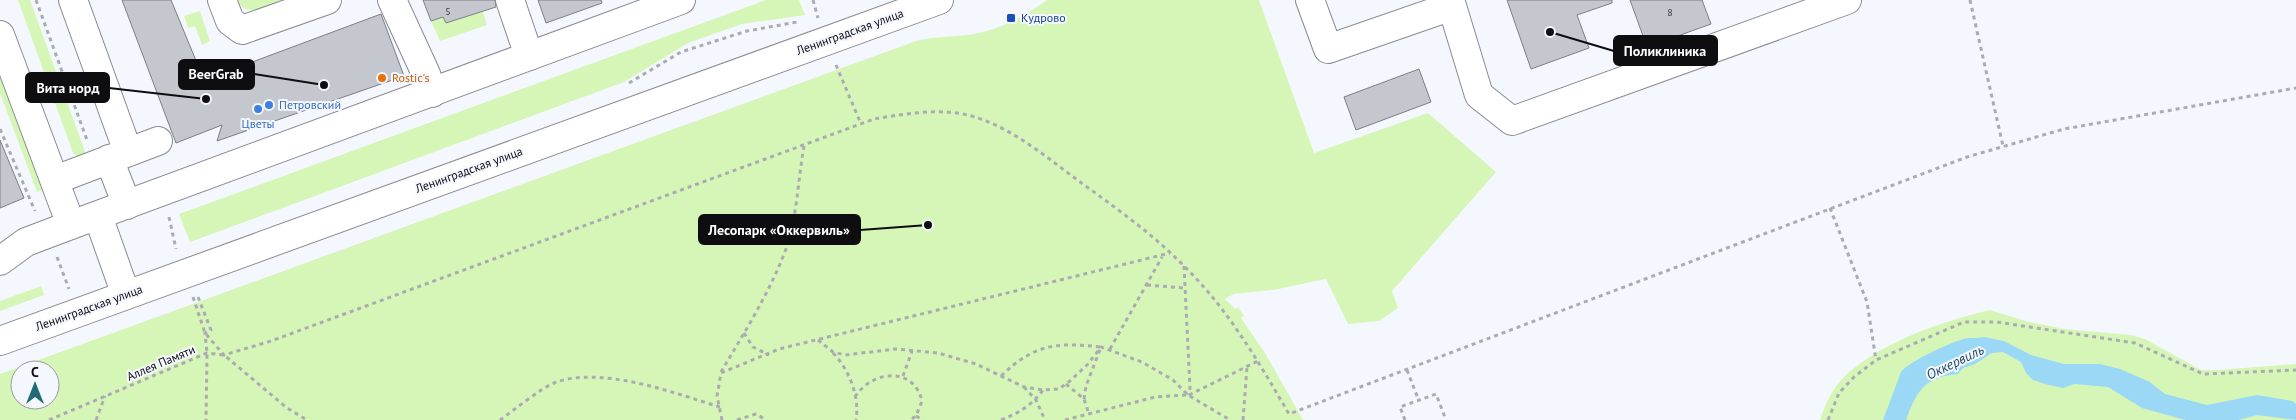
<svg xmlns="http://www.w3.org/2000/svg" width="2296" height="420" font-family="'PT Sans',sans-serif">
<rect width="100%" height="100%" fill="#f5f7fe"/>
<!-- green -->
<g fill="#d6f6b7" fill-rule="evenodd">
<path d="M 18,0 L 30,0 L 87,157 L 79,157 L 73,153 Z"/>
<path d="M 237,0 L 283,0 C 269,6 246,19 237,0 Z"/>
<path d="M 766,0 L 799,0 L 805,15 L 742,24 L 688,43 L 624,82 L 190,242 L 179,214 Z"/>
<path d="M 1047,0 L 1259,0 L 1314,153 L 1428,113 L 1496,172 L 1392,291 L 1398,308 L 1379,321 L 1348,324 L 1326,279 L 1273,290 L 1234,294 L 1225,299 L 1235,309 L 1238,307 L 1244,316 L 1241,318 L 1265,353 L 1303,420 L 0,420 L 0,374 L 916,41 C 935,36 955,37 974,34 C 1001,29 1025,16 1047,0 ZM 20,370 L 50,370 L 50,400 L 20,400 Z"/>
<path d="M 480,2 L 487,25 L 440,41 L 431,21 L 443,17 L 446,23 L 471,15 Z"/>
<path d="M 200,11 L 210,41 L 202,45 L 195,26 L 188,28 L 184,16 Z"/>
<path d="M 0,74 L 43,190 L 37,192 L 0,93 Z"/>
<path d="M 41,286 L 44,295 L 0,311 L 0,301 Z"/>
<path d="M 1990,310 L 2029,322 L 2064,329 L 2131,335 L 2145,339 L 2201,370 L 2218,370 L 2296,364 L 2296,420 L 1820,420 C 1825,404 1834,385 1847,374 C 1886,340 1941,322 1990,310 Z"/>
</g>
<!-- water -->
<path fill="#9bd8f6" d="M 1984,337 L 2004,341 L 2031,355 L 2064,364 L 2100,364 L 2120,369 L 2150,382 L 2165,394 L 2207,405 L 2257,395 L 2292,401 L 2296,404 L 2296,420 L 2257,415 L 2239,420 L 2185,420 L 2142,408 L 2108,387 L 2074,384 L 2063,388 L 2045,384 L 2033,380 L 2026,373 L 2021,362 L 2003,352 L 1992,353 L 1975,364 L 1963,368 L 1958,374 C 1924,377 1917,391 1906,420 L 1883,420 L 1901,372 C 1909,361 1955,340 1968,338 C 1974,338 1979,338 1984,337 Z"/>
<!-- building -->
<g fill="#c5c7cf" stroke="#7d7f87">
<path d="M 122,0 L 171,0 L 204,80 L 381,14 L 404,76 L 217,141 L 222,125 L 176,143 Z"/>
<path d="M 423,0 L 495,0 L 496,7 L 446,23 L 443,17 L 431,21 Z"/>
<path d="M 538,0 L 601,0 L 602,3 L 546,23 Z"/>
<path d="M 1507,0 L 1612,0 L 1612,3 L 1577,15 L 1589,48 L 1531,69 Z"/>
<path d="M 1630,0 L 1702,0 L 1711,24 L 1647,47 Z"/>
<path d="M 1419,69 L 1431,102 L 1356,130 L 1344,97 Z"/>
<path d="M 0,140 L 24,198 L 0,208 Z"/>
</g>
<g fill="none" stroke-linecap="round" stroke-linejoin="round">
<!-- minor casing -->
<g stroke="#898b92" stroke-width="30">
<g id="minor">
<path d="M 73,0 L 128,152"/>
<path d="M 222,0 L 230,21 L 242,30 L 327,0"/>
<path d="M 392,0 L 426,74 L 432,93"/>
<path d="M 510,0 L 529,56"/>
<path d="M 1310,0 L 1328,49 L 1452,6 L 1479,95 L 1512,121 L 1847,0"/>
<path d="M 0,35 L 71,225"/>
<path d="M 109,159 L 127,205"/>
<path d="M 55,180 L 158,141"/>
<path d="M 98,216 L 126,295"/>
<path d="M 0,261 L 26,242 L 71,225 L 681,0"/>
<path d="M 0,341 L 939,0"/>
</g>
</g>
<!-- path -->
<g stroke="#abacb2" stroke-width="3" stroke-dasharray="4 4" stroke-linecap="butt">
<path d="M 36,0 L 87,140"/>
<path d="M 813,0 L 818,18"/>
<path d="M 1970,0 L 2003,146"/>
<path d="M 836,65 L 861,124"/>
<path d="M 629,83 L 681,52 L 747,31 L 797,22"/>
<path d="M 0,129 L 35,211"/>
<path d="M 1830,208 L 1867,302 L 1876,360"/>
<path d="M 169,217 L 176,249"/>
<path d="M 57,257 L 69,289"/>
<path d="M 1184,266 L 1190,388 L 1188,395"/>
<path d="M 1147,285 L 1184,288"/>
<path d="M 193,297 L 205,333 L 224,355 L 271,341 L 874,119 C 903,114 938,108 968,115 C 1007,125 1040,152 1072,176 C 1110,204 1151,232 1184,266 C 1228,309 1258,361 1289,414 L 1967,157 L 2064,129 L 2296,88"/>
<path d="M 198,297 L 211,330 L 205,333 L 207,353 L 206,420"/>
<path d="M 744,333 L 753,347 L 769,355"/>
<path d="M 818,340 L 833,352 L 845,355 L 896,349 L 938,353 L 976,364 L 1024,387 L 1043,390 L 1059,389 L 1070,381 L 1088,364 L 1101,347 L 1142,362 L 1173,380 L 1188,395"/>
<path d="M 1110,349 L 1162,257"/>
<path d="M 833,353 C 849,369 860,397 856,420"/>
<path d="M 1407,370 L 1419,401"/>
<path d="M 721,372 C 744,333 770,292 786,249 C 797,217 798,180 804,146"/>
<path d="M 903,376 L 912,351"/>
<path d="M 1001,376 C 1034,344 1057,342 1101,347 L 1086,386 L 1084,399"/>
<path d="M 1066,384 L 1084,399 L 1089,414"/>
<path d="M 1024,387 L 1036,400 L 1045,420"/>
<path d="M 1189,395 L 1258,361"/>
<path d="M 855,397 C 872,370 914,366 922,401 L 916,416 L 910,420"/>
<path d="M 916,416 L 923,420"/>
<path d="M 49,420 L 207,353 L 224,355 L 287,408 L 307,420"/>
<path d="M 96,420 L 105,396"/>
<path d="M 500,420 C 514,410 540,389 554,383 C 600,365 674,393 720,407"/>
<path d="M 722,420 L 717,396 L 721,373 L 779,349 L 1170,253"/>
<path d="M 737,420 L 756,414 L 766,420"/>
<path d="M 1001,420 C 1019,413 1032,405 1043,390"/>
<path d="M 1065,420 L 1155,397 L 1188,395 L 1230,420"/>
<path d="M 1243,420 L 1247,367"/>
<path d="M 1405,420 L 1400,407 L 1436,394 L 1446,420"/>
<path d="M 1828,420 L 1839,393 L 1854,377 L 1876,360 L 1964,322 L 1997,322 L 2135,343 L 2203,374 L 2296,370"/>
</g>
<!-- minor -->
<use href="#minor" stroke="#fff" stroke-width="28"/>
</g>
<!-- markers -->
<rect fill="#1a4fb4" stroke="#f5f7fe" stroke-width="2" x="1006" y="13" width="10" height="10" rx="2.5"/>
<circle fill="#e8710a" stroke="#f5f7fe" stroke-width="2" cx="382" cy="78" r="5"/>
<g fill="#3f7fe0" stroke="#f5f7fe" stroke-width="2">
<circle cx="269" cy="105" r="5"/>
<circle cx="258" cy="109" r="5"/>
</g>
<g text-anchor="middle" stroke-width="4" stroke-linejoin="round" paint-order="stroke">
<!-- number labels -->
<g font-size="10" fill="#3c3c40">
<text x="448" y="15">5</text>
<text x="1670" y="16">8</text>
</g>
<!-- transit labels -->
<g font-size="12" fill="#164399" stroke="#f5f7fe" text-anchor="start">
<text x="1021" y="22">Кудрово</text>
</g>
<!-- street labels -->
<g font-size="12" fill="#0e0e11" stroke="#f5f7fe">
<text transform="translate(850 32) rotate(-20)" y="4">Ленинградская улица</text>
<text transform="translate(469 170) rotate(-20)" y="4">Ленинградская улица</text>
<text transform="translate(89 308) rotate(-20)" y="4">Ленинградская улица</text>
<text transform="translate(161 363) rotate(-23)" y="4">Аллея Памяти</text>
</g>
<!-- food labels -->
<g font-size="12" fill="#c56008" stroke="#f5f7fe" text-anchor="start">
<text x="392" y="82">Rostic's</text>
</g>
<!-- shop labels -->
<g font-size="12" fill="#366cbe" stroke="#f5f7fe" text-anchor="start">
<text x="279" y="109">Петровский</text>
<text x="258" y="128" text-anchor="middle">Цветы</text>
</g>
<!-- water labels -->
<g font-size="14" font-style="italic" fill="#1e4e63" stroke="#f5f7fe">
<text transform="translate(1955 362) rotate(-26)" y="5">Оккервиль</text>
</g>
</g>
<!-- callouts -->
<path fill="none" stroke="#0e0e11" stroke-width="2" d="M1550 32L1614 51M324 85L254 74M206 99L109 88M928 225L860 230"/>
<g fill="#0e0e11" stroke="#f5f7fe" stroke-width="2">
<circle cx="1550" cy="32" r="5"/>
<circle cx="324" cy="85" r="5"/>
<circle cx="206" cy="99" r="5"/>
<circle cx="928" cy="225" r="5"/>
</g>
<g fill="#0e0e11" stroke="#0e0e11" stroke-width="2">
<rect x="1614" y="36" width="103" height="29" rx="5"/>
<rect x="179" y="60" width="75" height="29" rx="5"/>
<rect x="26" y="73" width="83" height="29" rx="5"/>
<rect x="699" y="215" width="161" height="29" rx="5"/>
</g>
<g font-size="14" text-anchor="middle" font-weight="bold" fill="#fff">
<text x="1665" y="56">Поликлиника</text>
<text x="216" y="79">BeerGrab</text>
<text x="68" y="93">Вита норд</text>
<text x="779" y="235">Лесопарк «Оккервиль»</text>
</g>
<!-- north arrow -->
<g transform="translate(35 385)"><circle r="24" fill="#f5f7fe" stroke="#999a9f"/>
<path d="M0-4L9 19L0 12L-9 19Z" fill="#216c74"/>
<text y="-8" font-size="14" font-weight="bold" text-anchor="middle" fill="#0e0e11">С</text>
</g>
</svg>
